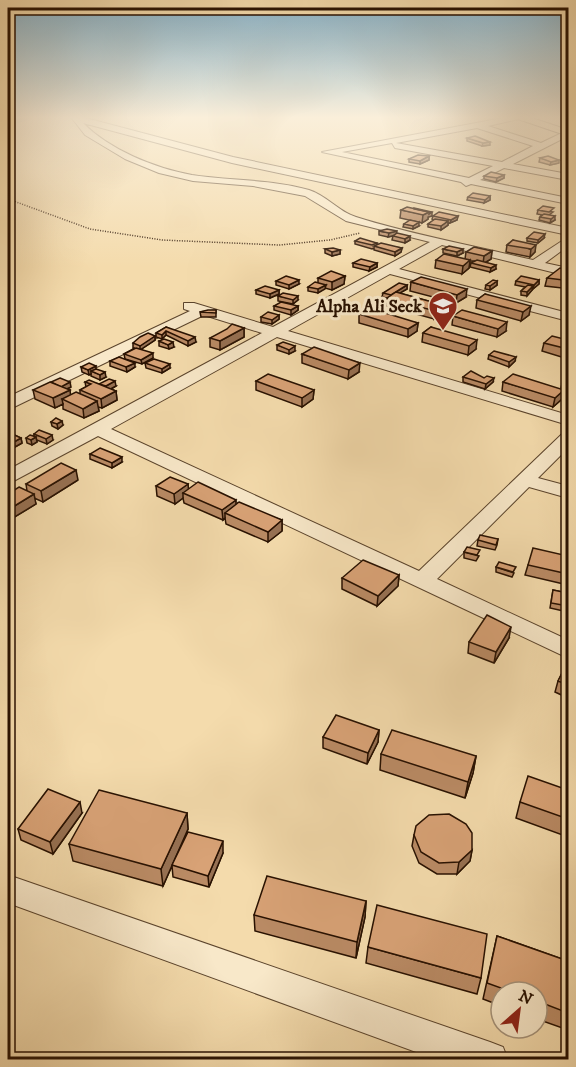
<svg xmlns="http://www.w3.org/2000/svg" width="576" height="1067" font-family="'IM FELL DW Pica',serif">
<rect width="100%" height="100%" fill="#f4dbac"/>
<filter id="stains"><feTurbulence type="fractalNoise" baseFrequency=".00333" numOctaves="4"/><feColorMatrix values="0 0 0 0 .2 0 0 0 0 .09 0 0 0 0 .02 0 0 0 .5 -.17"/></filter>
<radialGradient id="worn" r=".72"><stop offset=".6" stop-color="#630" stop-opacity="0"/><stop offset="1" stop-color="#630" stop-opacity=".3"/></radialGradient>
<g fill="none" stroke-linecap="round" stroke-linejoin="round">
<!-- river -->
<path fill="#9cbbad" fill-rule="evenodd" d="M 30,117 L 28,120 L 8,126 L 8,118 Z"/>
<!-- minor casing -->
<g stroke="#5b442c" stroke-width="2">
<g id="minor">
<path d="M 71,117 L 82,117 L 233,157 L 568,228 L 568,235 L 232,163 L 83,123 C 110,150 154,168 192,175 C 231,181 271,179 309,190 C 326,195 339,212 356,217 C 413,235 475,246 533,260 L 568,237 L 568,246 L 545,263 L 568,268 L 568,276 L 442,245 L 399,269 L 568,313 L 568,321 L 390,274 L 288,331 L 568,415 L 568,425 L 277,337 L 111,429 L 419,571 L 562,434 L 568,433 L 568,448 L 538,478 L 568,486 L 568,498 L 529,487 L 437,579 L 568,640 L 568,658 L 98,436 L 8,484 L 8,470 L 262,333 L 204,315 L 14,407 L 8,408 L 8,397 L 190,311 L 184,309 L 184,303 L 194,303 L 273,327 L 430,242 L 346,221 L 305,196 L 253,186 L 193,181 L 159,173 L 125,159 L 85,135 Z"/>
<path d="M 508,117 L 523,118 L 488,126 L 541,143 L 568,130 L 568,136 L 513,164 L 568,174 L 568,180 L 504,168 L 480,180 L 568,198 L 568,204 L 471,184 L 466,186 L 461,182 L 322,152 ZM 477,128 L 533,146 L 502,162 L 396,143 ZM 392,143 L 395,148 L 493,166 L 469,178 L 342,152 Z"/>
<path d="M 8,875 L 490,1042 L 503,1047 L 508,1060 L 438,1060 L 8,903 Z"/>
</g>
</g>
<!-- major casing -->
<g stroke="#281101" stroke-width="2">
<path id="major" d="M 512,117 L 529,117 L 568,130 L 568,136 Z"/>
</g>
<!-- path -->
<path stroke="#281101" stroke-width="1.5" stroke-dasharray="1 1.5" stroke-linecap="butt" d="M 8,199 L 90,229 L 162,240 L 279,245 L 330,240 L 360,233"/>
<!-- minor -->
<use href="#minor" fill="#f8e8c9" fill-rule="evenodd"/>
<!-- major -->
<use href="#major" fill="#f4dbac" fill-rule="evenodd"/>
</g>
<!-- wall -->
<g fill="#ba8b65" stroke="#281101" stroke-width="1.5">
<path d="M 467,138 L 490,145 L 482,146 L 467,141 Z"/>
<path d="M 429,156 L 429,160 L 420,164 L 409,162 L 409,159 Z"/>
<path d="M 540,158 L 559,163 L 550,165 L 539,162 Z"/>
<path d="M 568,167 L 568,174 L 563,173 L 564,170 Z"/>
<path d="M 504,175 L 504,178 L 496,182 L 484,179 L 484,176 Z"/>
<path d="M 490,196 L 490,200 L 484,203 L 467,200 L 468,197 Z"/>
<path d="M 401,210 L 432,216 L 428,217 L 428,219 L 422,223 L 400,218 Z"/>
<path d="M 538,210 L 553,212 L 549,215 L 555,220 L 550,223 L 539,220 L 540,217 L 542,215 L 537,214 Z"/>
<path d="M 433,216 L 458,216 L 457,220 L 450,223 L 448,223 L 448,225 L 441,230 L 428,227 L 428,224 L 434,220 L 432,219 Z"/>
<path d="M 404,224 L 419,226 L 413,229 L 403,227 Z"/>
<path d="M 379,231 L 396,234 L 410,240 L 405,243 L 392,240 L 393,236 L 388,237 L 379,235 Z"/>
<path d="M 527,238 L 544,238 L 538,243 L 527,241 Z"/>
<path d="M 513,240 L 535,252 L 530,257 L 506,252 L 507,245 Z"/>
<path d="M 355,241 L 377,243 L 377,245 L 402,248 L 401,252 L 395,256 L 374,250 L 374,248 L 372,249 L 355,244 Z"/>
<path d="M 568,248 L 568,261 L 563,260 L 565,252 Z"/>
<path d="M 325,249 L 340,250 L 340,254 L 332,256 L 325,253 Z"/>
<path d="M 443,249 L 463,253 L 457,256 L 443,253 Z"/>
<path d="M 492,251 L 491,259 L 486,262 L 496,269 L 490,272 L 470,267 L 471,263 L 474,261 L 470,261 L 469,268 L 462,274 L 435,268 L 436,260 L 465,259 L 466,252 Z"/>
<path d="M 353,263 L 377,263 L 377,267 L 369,271 L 353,267 Z"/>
<path d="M 568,270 L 562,288 L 545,286 L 547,278 Z"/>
<path d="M 345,276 L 344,284 L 332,290 L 325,288 L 318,293 L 308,291 L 308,287 L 318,283 L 318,278 Z"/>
<path d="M 539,280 L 539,284 L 533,289 L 527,296 L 521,295 L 521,291 L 525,287 L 515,285 L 516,281 Z"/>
<path d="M 276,281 L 299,284 L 289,289 L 276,285 Z"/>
<path d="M 497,281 L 497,285 L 490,290 L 485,289 L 486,285 Z"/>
<path d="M 411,282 L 466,297 L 456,303 L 410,291 Z"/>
<path d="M 407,285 L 407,289 L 399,293 L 443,305 L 442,313 L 434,319 L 387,306 L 387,298 L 382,297 L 383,293 Z"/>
<path d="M 256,290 L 279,290 L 279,294 L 270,298 L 256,294 Z"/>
<path d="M 485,294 L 529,315 L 521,321 L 476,308 L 477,300 Z"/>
<path d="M 278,296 L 298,300 L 293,304 L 278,301 Z"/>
<path d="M 274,306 L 298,306 L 298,310 L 291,315 L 274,310 Z"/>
<path d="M 216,310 L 216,317 L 201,317 L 200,312 Z"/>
<path d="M 359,314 L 418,323 L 417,331 L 408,337 L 359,323 Z"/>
<path d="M 279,315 L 279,319 L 272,324 L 261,322 L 261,317 Z"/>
<path d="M 453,316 L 506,331 L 497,337 L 452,325 Z"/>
<path d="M 568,323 L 568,336 L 564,334 L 566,326 Z"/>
<path d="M 166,327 L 196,342 L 188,346 L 166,335 L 162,339 L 156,337 L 156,333 Z"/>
<path d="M 431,327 L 476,349 L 468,355 L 422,342 L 423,333 Z"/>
<path d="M 244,328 L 244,337 L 220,350 L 210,347 L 210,338 Z"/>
<path d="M 155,336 L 155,340 L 141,349 L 153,358 L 142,364 L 125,359 L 124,354 L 135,348 L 133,348 L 133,343 Z"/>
<path d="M 568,340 L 568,359 L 542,351 L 544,343 Z"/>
<path d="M 159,341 L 174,347 L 169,349 L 159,346 Z"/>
<path d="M 277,345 L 295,351 L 289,354 L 277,350 Z"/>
<path d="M 302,354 L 359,372 L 348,379 L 302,363 Z"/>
<path d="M 489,355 L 515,361 L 509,367 L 488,359 Z"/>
<path d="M 110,361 L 135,367 L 127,372 L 110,366 Z"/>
<path d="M 145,363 L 170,368 L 162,373 L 146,368 Z"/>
<path d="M 81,367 L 106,377 L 100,380 L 91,376 L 91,374 L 89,375 L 82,372 Z"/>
<path d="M 463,377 L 493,382 L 485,389 L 463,382 Z"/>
<path d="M 568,377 L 568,390 L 561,388 L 562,383 Z"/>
<path d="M 256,381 L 314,390 L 313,399 L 302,407 L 256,390 Z"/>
<path d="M 85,382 L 116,386 L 111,389 L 116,391 L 117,400 L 102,408 L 98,407 L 99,411 L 84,418 L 63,409 L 63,404 L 55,408 L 35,399 L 33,390 L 71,387 L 67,389 L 70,390 L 70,395 L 80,394 L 80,390 L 86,387 Z"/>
<path d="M 503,382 L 562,399 L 553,407 L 502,391 Z"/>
<path d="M 51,422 L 63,425 L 58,429 L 52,426 Z"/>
<path d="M 8,432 L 21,438 L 22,443 L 15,447 L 8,444 Z"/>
<path d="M 34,434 L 53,440 L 47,444 L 37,440 L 37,442 L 32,445 L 27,443 L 26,438 L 34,436 Z"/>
<path d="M 90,454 L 122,462 L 112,468 L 90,459 Z"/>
<path d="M 78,480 L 43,502 L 34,498 L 36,504 L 8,521 L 8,494 L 27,491 L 26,484 Z"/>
<path d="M 188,484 L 188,489 L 282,520 L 282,531 L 268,542 L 226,524 L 225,518 L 223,520 L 184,503 L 183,498 L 175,504 L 157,496 L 156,486 Z"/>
<path d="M 498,539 L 497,545 L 495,550 L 477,546 L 478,540 Z"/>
<path d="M 464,552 L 479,556 L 476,561 L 464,558 Z"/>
<path d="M 568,556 L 568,585 L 525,575 L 528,565 Z"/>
<path d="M 496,567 L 514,573 L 512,577 L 496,572 Z"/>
<path d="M 399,575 L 398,586 L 377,606 L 342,589 L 342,578 Z"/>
<path d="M 553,590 L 568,593 L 568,612 L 550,608 Z"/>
<path d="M 509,638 L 494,663 L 468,653 L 469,642 Z"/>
<path d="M 568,661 L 568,698 L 555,692 L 558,681 Z"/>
<path d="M 379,730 L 378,742 L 367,764 L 323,748 L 323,737 Z"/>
<path d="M 381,754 L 476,756 L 473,773 L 465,798 L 380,770 Z"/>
<path d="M 568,790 L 568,837 L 516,818 L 520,802 Z"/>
<path d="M 82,813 L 53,854 L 21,840 L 18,829 Z"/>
<path d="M 187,813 L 188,829 L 178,852 L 223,853 L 209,887 L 173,877 L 172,866 L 163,886 L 73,861 L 69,844 Z"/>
<path d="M 414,835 L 472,850 L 470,861 L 457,874 L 437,874 L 419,863 L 412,846 Z"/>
<path d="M 366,901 L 365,917 L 356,958 L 255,931 L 254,915 Z"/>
<path d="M 497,936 L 568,961 L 568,1030 L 537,1019 L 537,992 L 501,992 L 501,1006 L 483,999 Z"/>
<path d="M 368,947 L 481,978 L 477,994 L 366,963 Z"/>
</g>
<!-- shaded-wall -->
<g fill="#977153" stroke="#281101" stroke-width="1.5">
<path d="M 490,142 L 490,145 L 482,146 L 483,143 Z"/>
<path d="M 429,156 L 429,160 L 420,164 L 420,161 Z"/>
<path d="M 559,160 L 559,163 L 550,165 L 551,162 Z"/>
<path d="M 504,175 L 504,178 L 496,182 L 497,178 Z"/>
<path d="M 490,196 L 490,200 L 484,203 L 485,200 Z"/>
<path d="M 429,212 L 432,212 L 432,216 L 428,217 L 428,219 L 422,223 L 423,215 Z"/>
<path d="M 458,216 L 457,220 L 450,223 L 451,220 Z"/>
<path d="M 555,216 L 555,220 L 550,223 L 551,219 Z"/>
<path d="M 448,221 L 448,225 L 441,230 L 441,226 Z"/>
<path d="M 419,222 L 419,226 L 413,229 L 413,226 Z"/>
<path d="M 397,231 L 396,235 L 388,237 L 389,233 Z"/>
<path d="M 545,234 L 544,238 L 538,243 L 538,240 Z"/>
<path d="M 410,236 L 410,240 L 405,243 L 405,239 Z"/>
<path d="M 536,245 L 535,252 L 530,257 L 531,249 Z"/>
<path d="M 402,248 L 401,252 L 395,256 L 395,252 Z"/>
<path d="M 463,249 L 463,253 L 457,256 L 457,252 Z"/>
<path d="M 340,250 L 340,254 L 332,256 L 332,252 Z"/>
<path d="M 492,251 L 491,259 L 483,264 L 484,256 Z"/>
<path d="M 470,260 L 469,268 L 462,274 L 463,266 Z"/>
<path d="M 377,263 L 377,267 L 369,271 L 370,267 Z"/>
<path d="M 496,265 L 496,269 L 490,272 L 491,268 Z"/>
<path d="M 345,276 L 344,284 L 332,290 L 332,282 Z"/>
<path d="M 568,276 L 568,282 L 562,288 L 563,280 Z"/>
<path d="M 299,280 L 299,284 L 289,289 L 289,285 Z"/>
<path d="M 539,280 L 539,284 L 533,289 L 534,285 Z"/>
<path d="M 497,281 L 497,285 L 490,290 L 490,286 Z"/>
<path d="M 326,285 L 325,289 L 318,293 L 318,289 Z"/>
<path d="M 407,285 L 407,289 L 390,299 L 391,295 Z"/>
<path d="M 533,286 L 532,290 L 527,296 L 527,292 Z"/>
<path d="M 467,289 L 466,297 L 456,303 L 457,295 Z"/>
<path d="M 279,290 L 279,294 L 270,298 L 270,294 Z"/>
<path d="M 298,296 L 298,300 L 293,304 L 293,300 Z"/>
<path d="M 443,305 L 442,313 L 434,319 L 435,311 Z"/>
<path d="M 298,306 L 298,310 L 291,315 L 291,310 Z"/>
<path d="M 531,306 L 529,315 L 521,321 L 523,312 Z"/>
<path d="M 279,315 L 279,319 L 272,324 L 272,320 Z"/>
<path d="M 507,322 L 506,331 L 497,337 L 498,329 Z"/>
<path d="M 418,323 L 417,331 L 408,337 L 408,329 Z"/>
<path d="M 244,328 L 244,337 L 220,350 L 220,341 Z"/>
<path d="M 166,331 L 166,335 L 162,339 L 162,335 Z"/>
<path d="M 155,336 L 155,340 L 140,350 L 140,346 Z"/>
<path d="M 195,337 L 196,342 L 188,346 L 188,341 Z"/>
<path d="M 477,340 L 476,349 L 468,355 L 469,346 Z"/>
<path d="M 173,342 L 174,347 L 169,349 L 168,345 Z"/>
<path d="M 295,346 L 295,351 L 289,354 L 289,350 Z"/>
<path d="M 153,353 L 153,358 L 142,364 L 141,360 Z"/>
<path d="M 516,357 L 515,361 L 509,367 L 509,362 Z"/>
<path d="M 135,363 L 135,367 L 127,372 L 126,367 Z"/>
<path d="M 360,363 L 359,372 L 348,379 L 349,370 Z"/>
<path d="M 170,364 L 170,368 L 162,373 L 162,369 Z"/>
<path d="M 96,366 L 96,371 L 91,371 L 91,374 L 89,375 L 88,370 Z"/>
<path d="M 105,372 L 106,377 L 100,380 L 100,375 Z"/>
<path d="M 494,378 L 493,382 L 485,389 L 486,384 Z"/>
<path d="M 115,381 L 116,386 L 107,391 L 106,386 Z"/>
<path d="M 70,382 L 71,387 L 60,392 L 60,387 Z"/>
<path d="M 70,390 L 71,399 L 62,399 L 63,404 L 55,408 L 53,398 Z"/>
<path d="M 314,390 L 313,399 L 302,407 L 302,398 Z"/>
<path d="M 564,390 L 562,399 L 553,407 L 555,398 Z"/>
<path d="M 116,391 L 117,400 L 102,408 L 101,399 Z"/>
<path d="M 97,401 L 99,411 L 84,418 L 83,409 Z"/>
<path d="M 62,421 L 63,425 L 58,429 L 57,424 Z"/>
<path d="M 52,435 L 53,440 L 47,444 L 46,439 Z"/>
<path d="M 36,437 L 37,442 L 32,445 L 31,440 Z"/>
<path d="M 21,438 L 22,443 L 15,447 L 14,442 Z"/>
<path d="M 122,457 L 122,462 L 112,468 L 112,463 Z"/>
<path d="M 76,470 L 78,480 L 43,502 L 41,491 Z"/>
<path d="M 188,484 L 189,494 L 183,493 L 183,498 L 175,504 L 174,494 Z"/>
<path d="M 34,494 L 36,504 L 8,521 L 8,510 Z"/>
<path d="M 236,500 L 236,510 L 225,513 L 225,518 L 223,520 L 222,510 Z"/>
<path d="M 282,520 L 282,531 L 268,542 L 268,532 Z"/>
<path d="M 399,575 L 398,586 L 377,606 L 378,596 Z"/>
<path d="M 511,627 L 509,638 L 494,663 L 496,652 Z"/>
<path d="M 379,730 L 378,742 L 367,764 L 368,753 Z"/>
<path d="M 476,756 L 473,773 L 465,798 L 468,782 Z"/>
<path d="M 80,802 L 82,813 L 53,854 L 50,842 Z"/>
<path d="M 187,813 L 188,829 L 163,886 L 161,869 Z"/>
<path d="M 223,841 L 223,853 L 209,887 L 208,876 Z"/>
<path d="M 472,850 L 470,861 L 457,874 L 459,862 Z"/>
<path d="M 366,901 L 365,917 L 356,958 L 357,942 Z"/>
</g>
<!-- building -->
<g fill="#d8a276" stroke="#281101" stroke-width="1.5">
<path d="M 475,136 L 490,142 L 483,143 L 467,138 Z"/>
<path d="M 418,155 L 429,156 L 420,161 L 409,159 Z"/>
<path d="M 548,156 L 559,160 L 551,162 L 540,158 Z"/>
<path d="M 491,172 L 504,175 L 497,178 L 484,176 Z"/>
<path d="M 473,193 L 490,196 L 485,200 L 468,197 Z"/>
<path d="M 543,206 L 554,208 L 549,212 L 538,210 Z"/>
<path d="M 407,207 L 429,212 L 423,215 L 401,210 Z"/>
<path d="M 414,208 L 432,212 L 429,214 L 429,212 L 414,209 Z"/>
<path d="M 439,212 L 458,216 L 451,220 L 433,216 Z"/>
<path d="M 544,214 L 555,216 L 551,219 L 540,217 Z"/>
<path d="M 435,219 L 448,221 L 441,226 L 428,224 Z"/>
<path d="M 410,220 L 419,222 L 413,226 L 404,224 Z"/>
<path d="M 387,229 L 397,231 L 389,233 L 379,231 Z"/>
<path d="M 534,232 L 545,234 L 538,240 L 527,238 Z"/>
<path d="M 397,233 L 410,236 L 405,239 L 393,236 Z"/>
<path d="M 360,238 L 377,243 L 372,245 L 355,241 Z"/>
<path d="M 513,240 L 536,245 L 531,249 L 507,245 Z"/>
<path d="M 381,243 L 402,248 L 395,252 L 374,246 Z"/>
<path d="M 449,246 L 463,249 L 457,252 L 443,249 Z"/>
<path d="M 474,247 L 492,251 L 484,256 L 466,252 Z"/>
<path d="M 568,247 L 568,253 L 565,252 Z"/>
<path d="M 333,248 L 340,250 L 332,252 L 325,249 Z"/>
<path d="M 444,254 L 470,260 L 463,266 L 436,260 Z"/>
<path d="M 361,259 L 377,263 L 370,267 L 353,263 Z"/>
<path d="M 477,260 L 496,265 L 491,268 L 471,263 Z"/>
<path d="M 560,268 L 568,270 L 568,276 L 563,280 L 547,278 Z"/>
<path d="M 331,271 L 345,276 L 332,282 L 318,278 Z"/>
<path d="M 286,276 L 299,280 L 289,285 L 276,281 Z"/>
<path d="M 521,276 L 539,280 L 534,285 L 516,281 Z"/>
<path d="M 421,277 L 467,289 L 457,295 L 411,282 Z"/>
<path d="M 493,280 L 497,281 L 490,286 L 486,285 Z"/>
<path d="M 315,282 L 326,285 L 318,289 L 308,287 Z"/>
<path d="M 399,283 L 407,285 L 391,295 L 383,293 Z"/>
<path d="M 528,285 L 533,286 L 527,292 L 521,291 Z"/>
<path d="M 265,286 L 279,290 L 270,294 L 256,290 Z"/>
<path d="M 396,292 L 443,305 L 435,311 L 387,298 Z"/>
<path d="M 283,293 L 298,296 L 293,300 L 278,296 Z"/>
<path d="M 485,294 L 531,306 L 523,312 L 477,300 Z"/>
<path d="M 281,302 L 298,306 L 291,310 L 274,306 Z"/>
<path d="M 369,308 L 418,323 L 408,329 L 359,314 Z"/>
<path d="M 208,310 L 216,310 L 216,313 L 200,312 Z"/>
<path d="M 462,310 L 507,322 L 498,329 L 453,316 Z"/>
<path d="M 268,312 L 279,315 L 272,320 L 261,317 Z"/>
<path d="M 232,324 L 244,328 L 220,341 L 210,338 L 227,329 Z"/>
<path d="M 166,327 L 195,337 L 188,341 L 166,331 L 162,335 L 156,333 Z"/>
<path d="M 431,327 L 477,340 L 469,346 L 423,333 Z"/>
<path d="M 148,333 L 155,336 L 140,346 L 133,343 L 140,337 Z"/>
<path d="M 552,336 L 568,340 L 568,349 L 544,343 Z"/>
<path d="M 164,339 L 173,342 L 168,345 L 159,341 Z"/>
<path d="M 283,342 L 295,346 L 289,350 L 277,345 Z"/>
<path d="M 314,347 L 360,363 L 349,370 L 302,354 Z"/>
<path d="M 136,348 L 153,353 L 141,360 L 124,354 Z"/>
<path d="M 494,351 L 516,357 L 509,362 L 489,355 Z"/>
<path d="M 119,357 L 135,363 L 126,367 L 110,361 Z"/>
<path d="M 154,359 L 170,364 L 162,369 L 145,363 Z"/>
<path d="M 89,363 L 96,366 L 88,370 L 81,367 Z"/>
<path d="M 96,369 L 105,372 L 100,375 L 91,371 Z"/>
<path d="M 471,371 L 484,378 L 487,376 L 494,378 L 486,384 L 463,377 Z"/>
<path d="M 268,374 L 314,390 L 302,398 L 256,381 Z"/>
<path d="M 513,374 L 564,390 L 555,398 L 503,382 Z"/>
<path d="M 568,377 L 568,385 L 562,383 Z"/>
<path d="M 60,378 L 70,382 L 61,387 L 51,382 Z"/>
<path d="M 109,379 L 115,381 L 106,386 L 99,384 Z"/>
<path d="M 89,380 L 116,391 L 101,399 L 80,390 L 91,384 L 85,382 Z"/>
<path d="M 50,382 L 70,390 L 53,398 L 33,390 Z"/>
<path d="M 76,392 L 97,401 L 83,409 L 62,399 Z"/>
<path d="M 56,418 L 62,421 L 57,424 L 51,422 Z"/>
<path d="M 39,430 L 52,435 L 46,439 L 34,434 Z"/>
<path d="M 8,432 L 21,438 L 14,442 L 8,439 Z"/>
<path d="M 30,435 L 36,437 L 31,440 L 26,438 Z"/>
<path d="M 100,448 L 122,457 L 112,463 L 90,454 Z"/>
<path d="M 61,463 L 76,470 L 41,491 L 26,484 Z"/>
<path d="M 170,477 L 188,484 L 174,494 L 156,486 Z"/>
<path d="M 198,482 L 236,500 L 222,510 L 183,493 Z"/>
<path d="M 19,487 L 34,494 L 8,510 L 8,494 Z"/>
<path d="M 239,502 L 282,520 L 268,532 L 225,513 Z"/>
<path d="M 480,535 L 498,539 L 496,545 L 478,540 Z"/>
<path d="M 467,547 L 480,550 L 477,555 L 464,552 Z"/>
<path d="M 533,548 L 568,556 L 568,574 L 528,565 Z"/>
<path d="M 363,560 L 399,575 L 378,596 L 342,578 Z"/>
<path d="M 499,562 L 516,567 L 513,572 L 496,567 Z"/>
<path d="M 553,590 L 568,593 L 568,606 L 551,603 Z"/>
<path d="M 487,615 L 511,627 L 496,652 L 469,642 Z"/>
<path d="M 568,661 L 568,685 L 558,681 Z"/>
<path d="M 336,715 L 379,730 L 368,753 L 323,737 Z"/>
<path d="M 392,730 L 476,756 L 468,782 L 381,754 Z"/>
<path d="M 528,776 L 568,790 L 568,819 L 520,802 Z"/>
<path d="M 48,789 L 80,802 L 50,842 L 18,829 Z"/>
<path d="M 99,790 L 187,813 L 161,869 L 69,844 Z"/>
<path d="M 449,814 L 466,824 L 472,833 L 472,850 L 459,862 L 439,863 L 421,852 L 414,835 L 416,826 L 429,815 Z"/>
<path d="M 188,832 L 223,841 L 208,876 L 172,865 Z"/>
<path d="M 267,876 L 366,901 L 357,942 L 254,915 Z"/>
<path d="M 377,905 L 487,934 L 481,978 L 368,947 Z"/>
<path d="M 497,936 L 568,961 L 568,1013 L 537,1001 L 537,992 L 512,992 L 487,983 Z"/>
</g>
<!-- sky -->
<linearGradient id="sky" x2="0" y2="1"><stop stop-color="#89b7d0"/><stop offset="0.44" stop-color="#faefda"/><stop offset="1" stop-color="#faefda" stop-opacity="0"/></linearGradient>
<rect width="576" height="267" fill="url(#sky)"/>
<!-- icons -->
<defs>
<g id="school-pin" transform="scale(1.5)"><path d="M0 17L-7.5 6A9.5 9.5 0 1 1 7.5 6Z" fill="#8f2418" stroke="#f8e8c9"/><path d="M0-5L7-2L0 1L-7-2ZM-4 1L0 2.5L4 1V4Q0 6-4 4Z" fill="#fff"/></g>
</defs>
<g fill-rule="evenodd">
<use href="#school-pin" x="443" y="306"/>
</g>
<g text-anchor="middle" stroke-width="6" stroke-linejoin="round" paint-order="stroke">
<!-- far-poi labels -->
<g font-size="18" font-weight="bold" fill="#281101" stroke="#f8e8c9" text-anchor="end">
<text x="422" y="312">Alpha Ali Seck</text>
</g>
</g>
<!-- margin -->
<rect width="576" height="1067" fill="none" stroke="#f4dbac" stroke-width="30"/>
<rect x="9" y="9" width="558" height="1049" fill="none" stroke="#281101" stroke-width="3"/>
<rect x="15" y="15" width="546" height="1037" fill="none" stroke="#281101" stroke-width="1.5"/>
<!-- north arrow -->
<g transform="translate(519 1010) rotate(28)"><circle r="28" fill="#f8e8c9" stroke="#a59279" stroke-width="1.5"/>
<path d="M0-4.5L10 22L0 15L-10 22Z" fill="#8f2418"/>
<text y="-9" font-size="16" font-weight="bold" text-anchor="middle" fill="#281101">N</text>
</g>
<rect width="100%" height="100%" filter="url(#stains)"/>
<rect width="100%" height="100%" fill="url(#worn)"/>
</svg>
